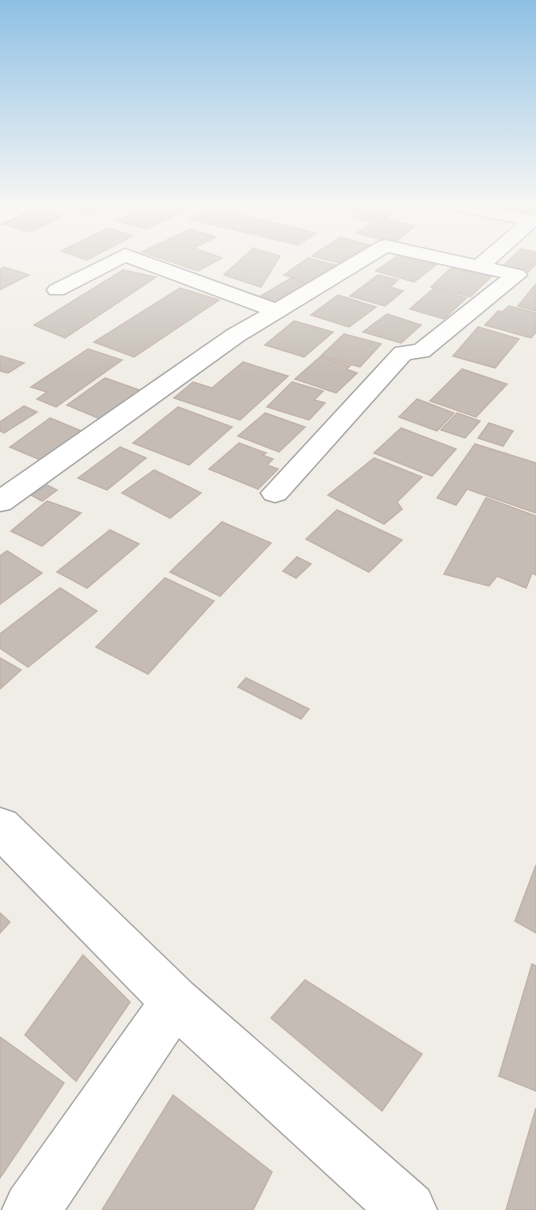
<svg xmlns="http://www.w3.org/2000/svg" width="536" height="1210" font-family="Quicksand,sans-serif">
<rect width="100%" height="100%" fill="#f0ede6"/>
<!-- building -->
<g fill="#c5bcb5" stroke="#c2b3a9" stroke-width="1.5">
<path d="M 70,204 L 112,204 L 91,215 L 64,207 Z"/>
<path d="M 151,204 L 190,204 L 194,206 L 147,229 L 117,221 Z"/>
<path d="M 331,204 L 363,204 L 365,205 L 356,211 Z"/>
<path d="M 372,204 L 397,210 L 385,219 L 415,226 L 394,243 L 357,233 L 373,222 L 353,217 Z"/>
<path d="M 481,204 L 536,204 L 536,216 Z"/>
<path d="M 212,208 L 316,233 L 298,245 L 189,219 Z"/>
<path d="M 35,209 L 62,216 L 31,232 L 3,224 Z"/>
<path d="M 108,228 L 133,236 L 87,260 L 61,251 Z"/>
<path d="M 190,229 L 216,237 L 194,248 L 222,258 L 198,271 L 142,252 Z"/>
<path d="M 340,237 L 370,245 L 343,264 L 312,256 Z"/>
<path d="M 253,248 L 280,256 L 261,287 L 224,275 Z"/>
<path d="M 521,249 L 536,252 L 536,264 L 528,272 L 503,266 Z"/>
<path d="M 400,254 L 437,264 L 414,282 L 376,271 Z"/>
<path d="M 308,258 L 335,265 L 311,283 L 284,275 Z"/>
<path d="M 4,267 L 29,275 L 0,290 L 0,269 Z"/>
<path d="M 452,267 L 491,277 L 470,297 L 431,287 Z"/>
<path d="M 123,270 L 156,277 L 65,338 L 34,325 Z"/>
<path d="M 378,275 L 398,280 L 390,287 L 403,291 L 385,306 L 350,296 Z"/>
<path d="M 291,278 L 311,285 L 280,304 L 259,297 Z"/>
<path d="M 535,285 L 536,311 L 518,306 Z"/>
<path d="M 180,288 L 219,300 L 134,357 L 94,342 Z"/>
<path d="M 433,289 L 466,298 L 444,319 L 410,309 Z"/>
<path d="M 338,295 L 376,307 L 349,327 L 311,315 Z"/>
<path d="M 509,306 L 536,313 L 536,332 L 531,338 L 485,325 L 498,311 L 502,312 Z"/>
<path d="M 387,314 L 421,325 L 401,343 L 363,332 Z"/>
<path d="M 294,321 L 333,332 L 304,357 L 265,345 Z"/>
<path d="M 478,327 L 519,339 L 495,368 L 453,356 Z"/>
<path d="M 344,334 L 381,344 L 360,367 L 321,356 Z"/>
<path d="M 88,349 L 122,360 L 56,407 L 37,399 L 47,392 L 31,387 Z"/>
<path d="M 0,356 L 1,356 L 24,363 L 8,373 L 0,371 Z"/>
<path d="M 320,357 L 350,366 L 346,369 L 357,373 L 336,393 L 295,379 Z"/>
<path d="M 243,362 L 288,376 L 240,420 L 174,398 L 193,382 L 212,388 Z"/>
<path d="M 462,369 L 507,384 L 476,417 L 430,401 Z"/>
<path d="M 105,378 L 145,392 L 105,421 L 67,405 Z"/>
<path d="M 292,382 L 323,391 L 314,400 L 325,403 L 309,420 L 267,407 Z"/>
<path d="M 417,399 L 454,413 L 437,431 L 399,417 Z"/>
<path d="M 24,406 L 37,412 L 4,433 L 0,431 L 0,422 Z"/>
<path d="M 178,407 L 232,427 L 189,465 L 133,443 Z"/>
<path d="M 265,413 L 305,427 L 279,452 L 238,436 Z"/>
<path d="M 457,413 L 480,421 L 465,438 L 441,430 Z"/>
<path d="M 50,418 L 86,433 L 45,462 L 10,447 Z"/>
<path d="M 489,423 L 513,431 L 503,446 L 478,438 Z"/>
<path d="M 401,428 L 456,449 L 432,476 L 374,453 Z"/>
<path d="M 239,443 L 266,453 L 262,455 L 273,459 L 267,465 L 278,469 L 258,489 L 209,469 Z"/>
<path d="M 475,444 L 536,463 L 536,513 L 467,489 L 456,505 L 437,498 Z"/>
<path d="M 120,447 L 146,458 L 107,490 L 78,478 Z"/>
<path d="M 374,458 L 422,477 L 397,502 L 402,509 L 384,524 L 328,495 Z"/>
<path d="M 154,470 L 201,493 L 170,518 L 122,493 Z"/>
<path d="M 47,485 L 57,490 L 42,501 L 31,495 Z"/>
<path d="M 486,498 L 536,516 L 536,575 L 532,573 L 526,588 L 497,576 L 489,586 L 444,574 Z"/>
<path d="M 47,501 L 81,513 L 42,546 L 11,531 Z"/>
<path d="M 337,510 L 402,540 L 369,572 L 306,539 Z"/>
<path d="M 222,522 L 271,543 L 220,596 L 170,572 Z"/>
<path d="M 110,530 L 139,544 L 87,588 L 57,572 Z"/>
<path d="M 7,551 L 42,573 L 0,604 L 0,556 Z"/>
<path d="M 297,557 L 311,564 L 296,578 L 283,571 Z"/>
<path d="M 165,578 L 214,601 L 148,674 L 96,647 Z"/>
<path d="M 60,588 L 97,611 L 28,667 L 0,648 L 0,634 Z"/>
<path d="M 0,658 L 21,670 L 0,689 Z"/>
<path d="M 246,678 L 309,709 L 301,719 L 238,687 Z"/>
<path d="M 536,865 L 536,933 L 515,921 Z"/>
<path d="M 0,913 L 10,922 L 0,933 Z"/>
<path d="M 83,955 L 130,1002 L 76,1081 L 25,1035 Z"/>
<path d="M 532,964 L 536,966 L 536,1091 L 499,1076 Z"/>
<path d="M 305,980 L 422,1054 L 382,1111 L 271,1018 Z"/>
<path d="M 0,1037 L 64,1083 L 0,1178 Z"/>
<path d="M 173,1095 L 272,1172 L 253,1210 L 102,1210 Z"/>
<path d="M 536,1108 L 536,1210 L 506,1210 Z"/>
</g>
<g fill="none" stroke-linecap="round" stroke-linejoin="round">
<!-- minor casing -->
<g stroke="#a7a7a7" stroke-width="3">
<g id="minor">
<path d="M 16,204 L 39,204 L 37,208 L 0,224 L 0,212 Z"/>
<path d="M 440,204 L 477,204 L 536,216 L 536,226 L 494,264 L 524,271 L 527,275 L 429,356 L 410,359 L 285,499 L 275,502 L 265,499 L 261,493 L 395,348 L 415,345 L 501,277 L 388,252 L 244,340 L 10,509 L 0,511 L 0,488 L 228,330 L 260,312 L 126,262 L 64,294 L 50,294 L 47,290 L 50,286 L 125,249 L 275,303 L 378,242 L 385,240 L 475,260 L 518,223 L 448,209 Z"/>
<path d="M 0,808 L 15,813 L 192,984 L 428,1190 L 437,1210 L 366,1210 L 179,1038 L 65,1210 L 2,1210 L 11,1190 L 144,1004 L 0,856 Z"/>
</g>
</g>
<!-- minor -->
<use href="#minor" fill="#fff" fill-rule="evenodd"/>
</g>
<!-- sky -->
<linearGradient id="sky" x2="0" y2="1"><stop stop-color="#8ec0e4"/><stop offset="0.55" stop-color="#f8f7f4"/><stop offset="1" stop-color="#f8f7f4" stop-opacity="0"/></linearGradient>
<rect width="536" height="374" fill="url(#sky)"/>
</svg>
